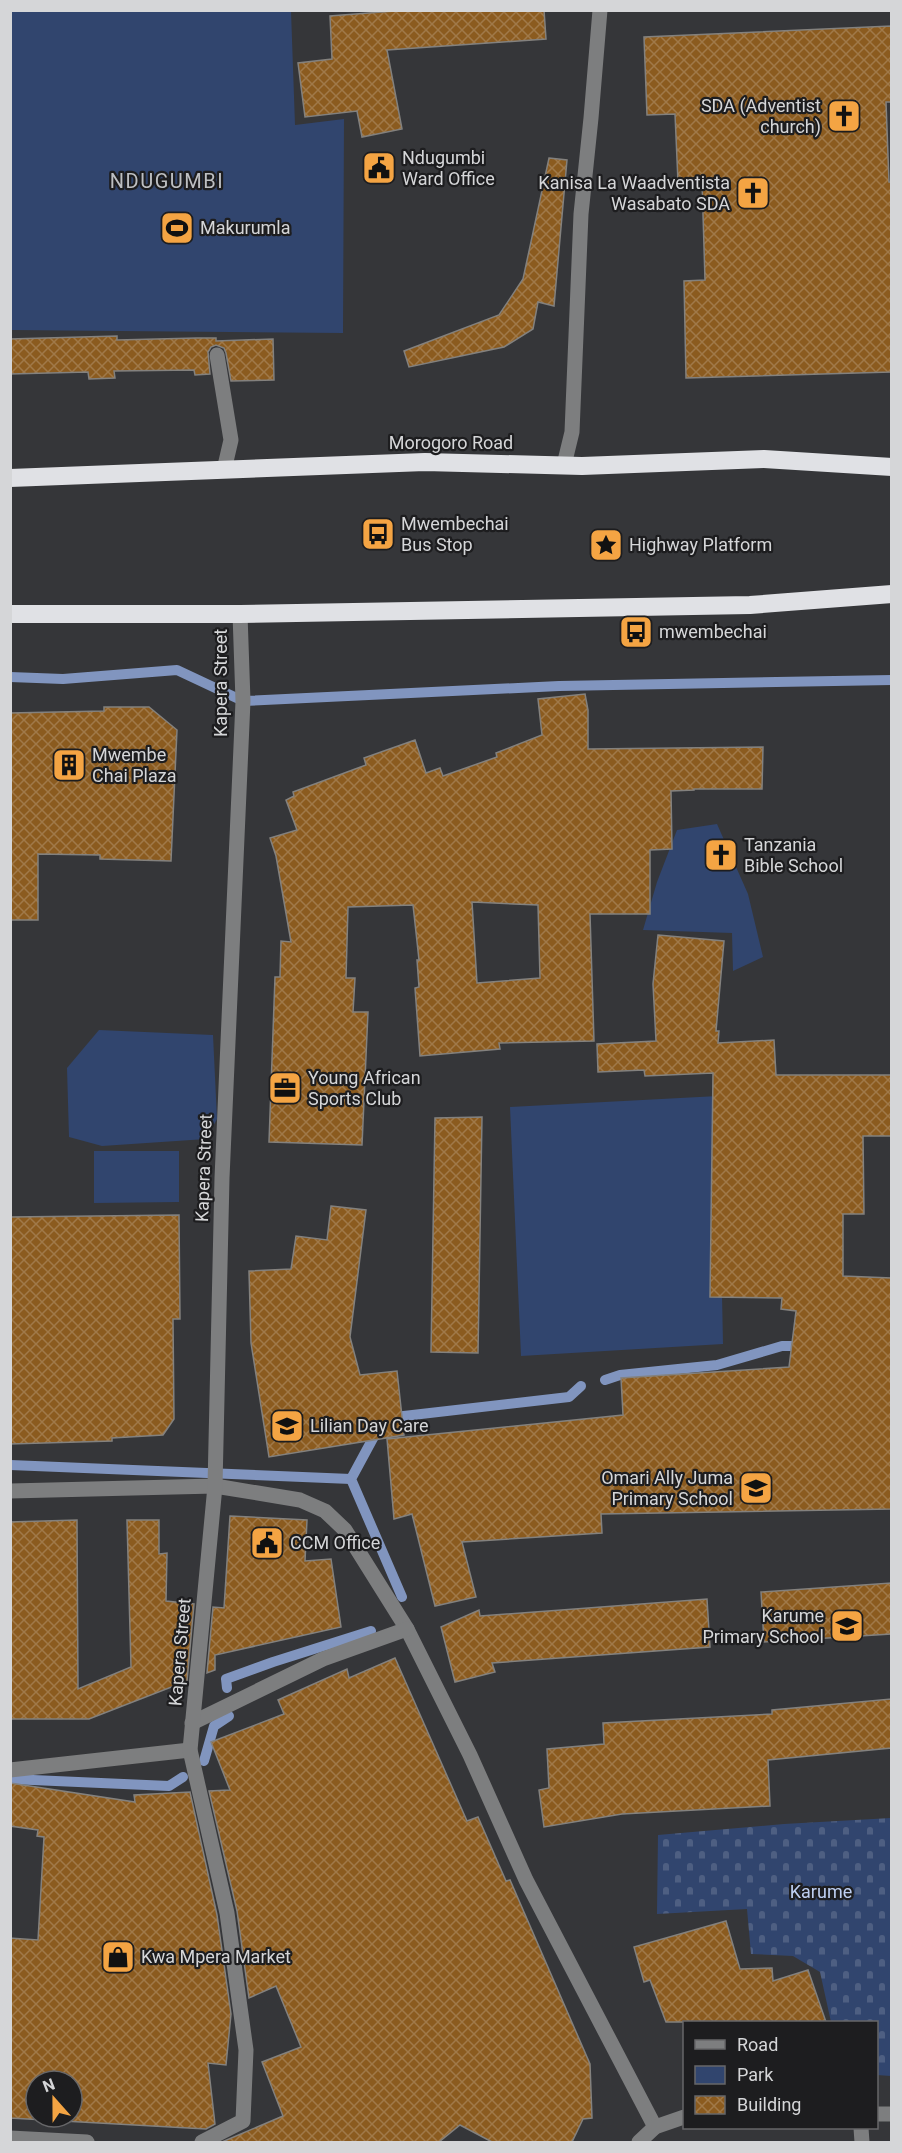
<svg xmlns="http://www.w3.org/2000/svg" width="902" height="2153" font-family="Roboto,sans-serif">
<defs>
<pattern id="cemetery-stones" width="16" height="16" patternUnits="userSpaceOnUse" patternTransform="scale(1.5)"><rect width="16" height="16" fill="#31456e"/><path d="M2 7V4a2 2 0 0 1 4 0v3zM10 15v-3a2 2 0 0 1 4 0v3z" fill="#4e5f82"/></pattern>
<pattern id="building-cross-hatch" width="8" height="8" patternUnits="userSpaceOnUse" patternTransform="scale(1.5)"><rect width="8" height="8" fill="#8b5b1f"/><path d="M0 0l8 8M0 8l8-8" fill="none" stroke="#a07949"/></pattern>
</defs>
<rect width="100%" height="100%" fill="#353639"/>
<!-- green -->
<g fill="#31456e">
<path d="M 11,10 L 291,11 L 295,125 L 344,119 L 343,333 L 11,330 Z"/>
<path d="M 717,824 L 748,894 L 763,957 L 733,971 L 732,933 L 643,930 L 657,882 L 677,830 Z"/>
<path d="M 99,1030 L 213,1035 L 217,1119 L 206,1139 L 102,1146 L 69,1137 L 67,1068 Z"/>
<path d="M 718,1096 L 723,1344 L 521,1356 L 510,1107 Z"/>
<path d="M 94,1151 L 179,1151 L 179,1202 L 94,1203 Z"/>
</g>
<!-- cemetery -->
<path fill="url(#cemetery-stones)" d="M 891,1818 L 892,1818 L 891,2076 L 877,2075 L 876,2022 L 831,2022 L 820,1972 L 793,1956 L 751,1954 L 747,1909 L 657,1914 L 658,1835 L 784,1824 Z"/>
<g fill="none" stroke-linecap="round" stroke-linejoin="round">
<!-- stream -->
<g stroke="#8195bf" stroke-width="10">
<path d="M 10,677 L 63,679 L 177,670 L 243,701 L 559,686 L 892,680"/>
<path d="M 605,1380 L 620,1375 L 717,1365 L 782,1346 L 805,1346"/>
<path d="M 390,1420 L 395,1417 L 569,1397 L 581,1386"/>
<path d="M 378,1429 L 351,1479 L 402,1597"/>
<path d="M 10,1465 L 351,1479"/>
<path d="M 227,1688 L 226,1679 L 273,1662 L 371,1631"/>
<path d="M 204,1761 L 214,1726 L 229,1716"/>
<path d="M 10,1779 L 169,1786 L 183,1777"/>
</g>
</g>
<!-- building -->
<g fill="url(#building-cross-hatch)" stroke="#83817e" stroke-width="1.5" fill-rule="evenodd">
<path d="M 408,10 L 544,10 L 546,39 L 387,50 L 402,129 L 362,137 L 357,111 L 305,117 L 298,63 L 332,59 L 330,16 Z"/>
<path d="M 891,26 L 891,102 L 886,102 L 889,182 L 891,182 L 891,372 L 686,378 L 684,281 L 705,280 L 702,181 L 678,182 L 675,114 L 647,115 L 644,37 Z"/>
<path d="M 549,158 L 567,160 L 554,306 L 538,302 L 533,329 L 504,347 L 409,367 L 404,351 L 499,315 L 523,279 Z"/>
<path d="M 117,336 L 117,340 L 197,338 L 216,338 L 216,341 L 273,339 L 274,380 L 231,381 L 226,353 L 224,348 L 216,345 L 211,347 L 208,352 L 210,374 L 195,375 L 194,370 L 114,371 L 115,378 L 89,379 L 88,372 L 10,374 L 10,339 Z"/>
<path d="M 585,694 L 588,710 L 588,749 L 763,747 L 762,789 L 694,789 L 694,790 L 671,791 L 672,849 L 650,850 L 650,914 L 590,914 L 594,1041 L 499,1043 L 500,1049 L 420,1056 L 415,988 L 419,987 L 417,960 L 419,960 L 413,905 L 348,907 L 346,978 L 355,978 L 353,1012 L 368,1012 L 362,1145 L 269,1142 L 275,977 L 280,977 L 281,941 L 291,942 L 276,856 L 270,838 L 297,830 L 286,800 L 294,796 L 293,792 L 366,765 L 364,758 L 415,740 L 426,773 L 440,768 L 443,776 L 497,757 L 496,753 L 542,735 L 538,699 ZM 472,902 L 538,905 L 540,978 L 477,983 Z"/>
<path d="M 104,707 L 149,707 L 177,730 L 171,861 L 100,859 L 100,855 L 38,854 L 38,920 L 10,920 L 10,713 L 104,711 Z"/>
<path d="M 658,935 L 724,941 L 716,1031 L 719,1031 L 718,1043 L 774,1040 L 776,1075 L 891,1075 L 891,1136 L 863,1136 L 864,1214 L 843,1214 L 843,1276 L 891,1278 L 891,1509 L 601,1514 L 602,1533 L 462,1542 L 476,1597 L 435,1606 L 412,1514 L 394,1519 L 387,1439 L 623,1415 L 621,1378 L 789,1367 L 796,1311 L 781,1309 L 782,1298 L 710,1297 L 713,1073 L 645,1076 L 644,1070 L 598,1072 L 597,1044 L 656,1041 L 653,984 Z"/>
<path d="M 482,1117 L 478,1353 L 431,1352 L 435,1118 Z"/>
<path d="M 331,1206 L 366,1210 L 350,1337 L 360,1375 L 397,1371 L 404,1435 L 269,1457 L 251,1343 L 249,1271 L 291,1269 L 296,1236 L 327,1240 Z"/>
<path d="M 179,1215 L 180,1319 L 173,1319 L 174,1419 L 163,1435 L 112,1438 L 112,1441 L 10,1444 L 10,1217 Z"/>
<path d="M 230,1516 L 307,1520 L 305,1561 L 331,1559 L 341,1627 L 215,1655 L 215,1670 L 207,1673 L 213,1607 L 224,1608 Z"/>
<path d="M 77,1520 L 78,1689 L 131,1667 L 127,1520 L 159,1520 L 159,1554 L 167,1553 L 166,1601 L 194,1604 L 187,1681 L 89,1719 L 10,1719 L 10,1522 Z"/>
<path d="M 891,1583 L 891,1634 L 764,1642 L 761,1592 Z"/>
<path d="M 707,1599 L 710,1647 L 492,1663 L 495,1672 L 455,1682 L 441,1627 L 479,1610 L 480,1616 Z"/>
<path d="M 395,1658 L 467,1821 L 478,1817 L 506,1881 L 510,1880 L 590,2064 L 592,2118 L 583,2119 L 572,2142 L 492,2142 L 460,2125 L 439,2142 L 222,2142 L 283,2116 L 262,2062 L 301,2047 L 276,1986 L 249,1998 L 237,1911 L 209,1791 L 230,1790 L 211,1742 L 284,1714 L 278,1700 L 347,1669 L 349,1678 Z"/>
<path d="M 891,1699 L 891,1748 L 768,1760 L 770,1806 L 622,1814 L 544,1827 L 539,1790 L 549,1788 L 547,1749 L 604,1744 L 603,1723 L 772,1714 L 772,1710 Z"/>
<path d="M 10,1783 L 135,1802 L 134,1795 L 190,1792 L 217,1915 L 231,2014 L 226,2065 L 208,2063 L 215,2124 L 206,2129 L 10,2118 L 10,1938 L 38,1940 L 44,1837 L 37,1836 L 38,1830 L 10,1826 ZM 36,2081 L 72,2081 L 72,2117 L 36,2117 Z"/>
<path d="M 726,1921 L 740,1969 L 772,1968 L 773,1981 L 808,1970 L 826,2022 L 666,2022 L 650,1980 L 644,1982 L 634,1947 Z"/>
</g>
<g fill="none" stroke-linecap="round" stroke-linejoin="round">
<!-- minor -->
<g stroke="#7d7e7f" stroke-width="15">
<path d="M 217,355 L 231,440 L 224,470"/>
<path d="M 564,465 L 572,432 L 581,214 L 591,118 L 600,10"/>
<path d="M 10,1491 L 215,1486 L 300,1500 L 325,1511 L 345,1530 L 407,1629 L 470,1755 L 526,1880 L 655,2127"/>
<path d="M 192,1723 L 323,1659 L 407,1629"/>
<path d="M 10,1770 L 190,1750"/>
<path d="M 876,2114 L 892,2114"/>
<path d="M 861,2128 L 862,2142"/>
<path d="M 10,2138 L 87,2142"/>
<path d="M 202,2142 L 243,2121 L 246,2050 L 227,1913 L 190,1750 L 215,1486 L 222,1178 L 243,701 L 240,614"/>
<path d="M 639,2142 L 655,2127 L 684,2117"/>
</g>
<!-- highway -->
<g stroke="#e0e1e5" stroke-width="18">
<path d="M 10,478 L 425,462 L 582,466 L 764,459 L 892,467"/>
<path d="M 10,614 L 240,614 L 750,605 L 892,594"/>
</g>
</g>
<!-- icons -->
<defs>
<g id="church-square" transform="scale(1.725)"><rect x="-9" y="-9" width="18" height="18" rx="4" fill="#f4a443" stroke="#1d1d1f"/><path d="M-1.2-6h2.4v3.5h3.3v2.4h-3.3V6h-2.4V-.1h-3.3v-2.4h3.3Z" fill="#111"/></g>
<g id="civic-square" transform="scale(1.725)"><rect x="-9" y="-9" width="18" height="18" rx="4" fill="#f4a443" stroke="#1d1d1f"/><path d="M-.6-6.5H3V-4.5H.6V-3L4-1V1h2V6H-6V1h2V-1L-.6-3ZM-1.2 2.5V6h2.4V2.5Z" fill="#111"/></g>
<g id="stadium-square" transform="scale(1.725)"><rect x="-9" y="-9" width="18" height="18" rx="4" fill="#f4a443" stroke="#1d1d1f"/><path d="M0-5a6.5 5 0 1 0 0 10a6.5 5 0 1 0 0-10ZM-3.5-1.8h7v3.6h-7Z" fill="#111"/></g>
<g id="bus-square" transform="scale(1.725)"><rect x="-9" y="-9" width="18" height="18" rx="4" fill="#f4a443" stroke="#1d1d1f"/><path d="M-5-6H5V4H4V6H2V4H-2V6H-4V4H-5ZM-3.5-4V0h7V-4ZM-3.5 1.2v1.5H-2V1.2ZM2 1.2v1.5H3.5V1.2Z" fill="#111"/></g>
<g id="sight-square" transform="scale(1.725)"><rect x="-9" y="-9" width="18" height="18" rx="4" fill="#f4a443" stroke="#1d1d1f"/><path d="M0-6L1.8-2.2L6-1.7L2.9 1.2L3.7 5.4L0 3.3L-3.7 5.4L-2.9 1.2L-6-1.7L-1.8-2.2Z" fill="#111"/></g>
<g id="building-square" transform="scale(1.725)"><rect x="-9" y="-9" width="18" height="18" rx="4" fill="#f4a443" stroke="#1d1d1f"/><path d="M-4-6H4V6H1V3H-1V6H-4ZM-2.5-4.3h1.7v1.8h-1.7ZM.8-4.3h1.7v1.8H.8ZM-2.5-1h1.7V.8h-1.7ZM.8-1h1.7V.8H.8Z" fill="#111"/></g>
<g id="office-square" transform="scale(1.725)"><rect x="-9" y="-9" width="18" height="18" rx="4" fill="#f4a443" stroke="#1d1d1f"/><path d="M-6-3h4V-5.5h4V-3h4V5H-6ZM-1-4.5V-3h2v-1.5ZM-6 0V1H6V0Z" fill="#111"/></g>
<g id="school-square" transform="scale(1.725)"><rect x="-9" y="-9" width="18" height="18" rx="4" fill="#f4a443" stroke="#1d1d1f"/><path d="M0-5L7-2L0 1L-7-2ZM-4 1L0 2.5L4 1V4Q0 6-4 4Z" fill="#111"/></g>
<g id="shop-square" transform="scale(1.725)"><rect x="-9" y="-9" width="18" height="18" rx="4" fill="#f4a443" stroke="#1d1d1f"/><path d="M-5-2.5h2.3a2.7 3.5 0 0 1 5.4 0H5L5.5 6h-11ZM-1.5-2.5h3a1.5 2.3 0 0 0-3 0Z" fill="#111"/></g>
</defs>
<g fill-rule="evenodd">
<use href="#church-square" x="844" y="116"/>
<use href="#civic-square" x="379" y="168"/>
<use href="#church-square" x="753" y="193"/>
<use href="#stadium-square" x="177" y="228"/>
<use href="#bus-square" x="378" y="534"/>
<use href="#sight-square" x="606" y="545"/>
<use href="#bus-square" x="636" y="632"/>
<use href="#building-square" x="69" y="765"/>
<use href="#church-square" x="721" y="855"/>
<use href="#office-square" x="285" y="1088"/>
<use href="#school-square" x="287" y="1426"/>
<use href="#school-square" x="756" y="1488"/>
<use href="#civic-square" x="267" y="1543"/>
<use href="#school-square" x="847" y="1626"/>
<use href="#shop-square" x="118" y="1957"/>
</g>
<g text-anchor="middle" stroke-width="4.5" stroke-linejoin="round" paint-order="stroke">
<!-- poi labels -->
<g font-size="18" fill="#d5d6d8" stroke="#1d1d1f" text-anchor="start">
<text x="821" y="112" text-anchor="end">SDA (Adventist<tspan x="821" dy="21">church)</tspan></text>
<text x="402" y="164">Ndugumbi<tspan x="402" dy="21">Ward Office</tspan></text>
<text x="730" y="189" text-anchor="end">Kanisa La Waadventista<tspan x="730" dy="21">Wasabato SDA</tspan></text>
<text x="200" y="234">Makurumla</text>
<text x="401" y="530">Mwembechai<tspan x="401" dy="21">Bus Stop</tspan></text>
<text x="629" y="551">Highway Platform</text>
<text x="659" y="638">mwembechai</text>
<text x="92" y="761">Mwembe<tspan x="92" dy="21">Chai Plaza</tspan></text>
<text x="744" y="851">Tanzania<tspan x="744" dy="21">Bible School</tspan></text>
<text x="308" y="1084">Young African<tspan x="308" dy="21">Sports Club</tspan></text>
<text x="310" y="1432">Lilian Day Care</text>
<text x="733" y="1484" text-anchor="end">Omari Ally Juma<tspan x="733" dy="21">Primary School</tspan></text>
<text x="290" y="1549">CCM Office</text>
<text x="824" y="1622" text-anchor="end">Karume<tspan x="824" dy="21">Primary School</tspan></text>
<text x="141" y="1963">Kwa Mpera Market</text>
</g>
<!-- street labels -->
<g font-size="18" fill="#d5d6d8" stroke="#1d1d1f">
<text x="451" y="449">Morogoro Road</text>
<text transform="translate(221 683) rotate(-90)" y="6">Kapera Street</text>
<text transform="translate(204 1168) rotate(-88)" y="6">Kapera Street</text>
<text transform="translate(180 1652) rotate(-85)" y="6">Kapera Street</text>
</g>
<!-- park labels -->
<g font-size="18" fill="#becff1" stroke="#1d1d1f">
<text x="821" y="1898">Karume</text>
</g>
<!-- neighbourhood labels -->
<g font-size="20" letter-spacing="1.5" fill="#bdbfc2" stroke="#1d1d1f">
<text x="167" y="188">NDUGUMBI</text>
</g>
</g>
<!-- border -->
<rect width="902" height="2153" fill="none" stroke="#d5d6d8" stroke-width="24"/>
<!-- legend -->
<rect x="683" y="2021" width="195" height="108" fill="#1d1d1f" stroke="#676769" stroke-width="1.5"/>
<rect x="695" y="2040" width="30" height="9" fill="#7d7e7f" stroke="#676769" stroke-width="1.5"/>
<text x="737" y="2051" font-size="18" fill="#d5d6d8">Road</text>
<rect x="695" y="2066" width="30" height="18" fill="#31456e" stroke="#676769" stroke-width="1.5"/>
<text x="737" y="2081" font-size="18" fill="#d5d6d8">Park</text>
<rect x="695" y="2096" width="30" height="18" fill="url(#building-cross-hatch)" stroke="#676769" stroke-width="1.5"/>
<text x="737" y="2111" font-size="18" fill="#d5d6d8">Building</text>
<!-- north arrow -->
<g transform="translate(54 2099) rotate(339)"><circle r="28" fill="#1d1d1f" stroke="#676769" stroke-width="1.5"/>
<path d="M0-4.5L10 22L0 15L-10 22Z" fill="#f4a443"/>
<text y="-9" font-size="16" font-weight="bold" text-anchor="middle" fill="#d5d6d8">N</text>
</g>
</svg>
